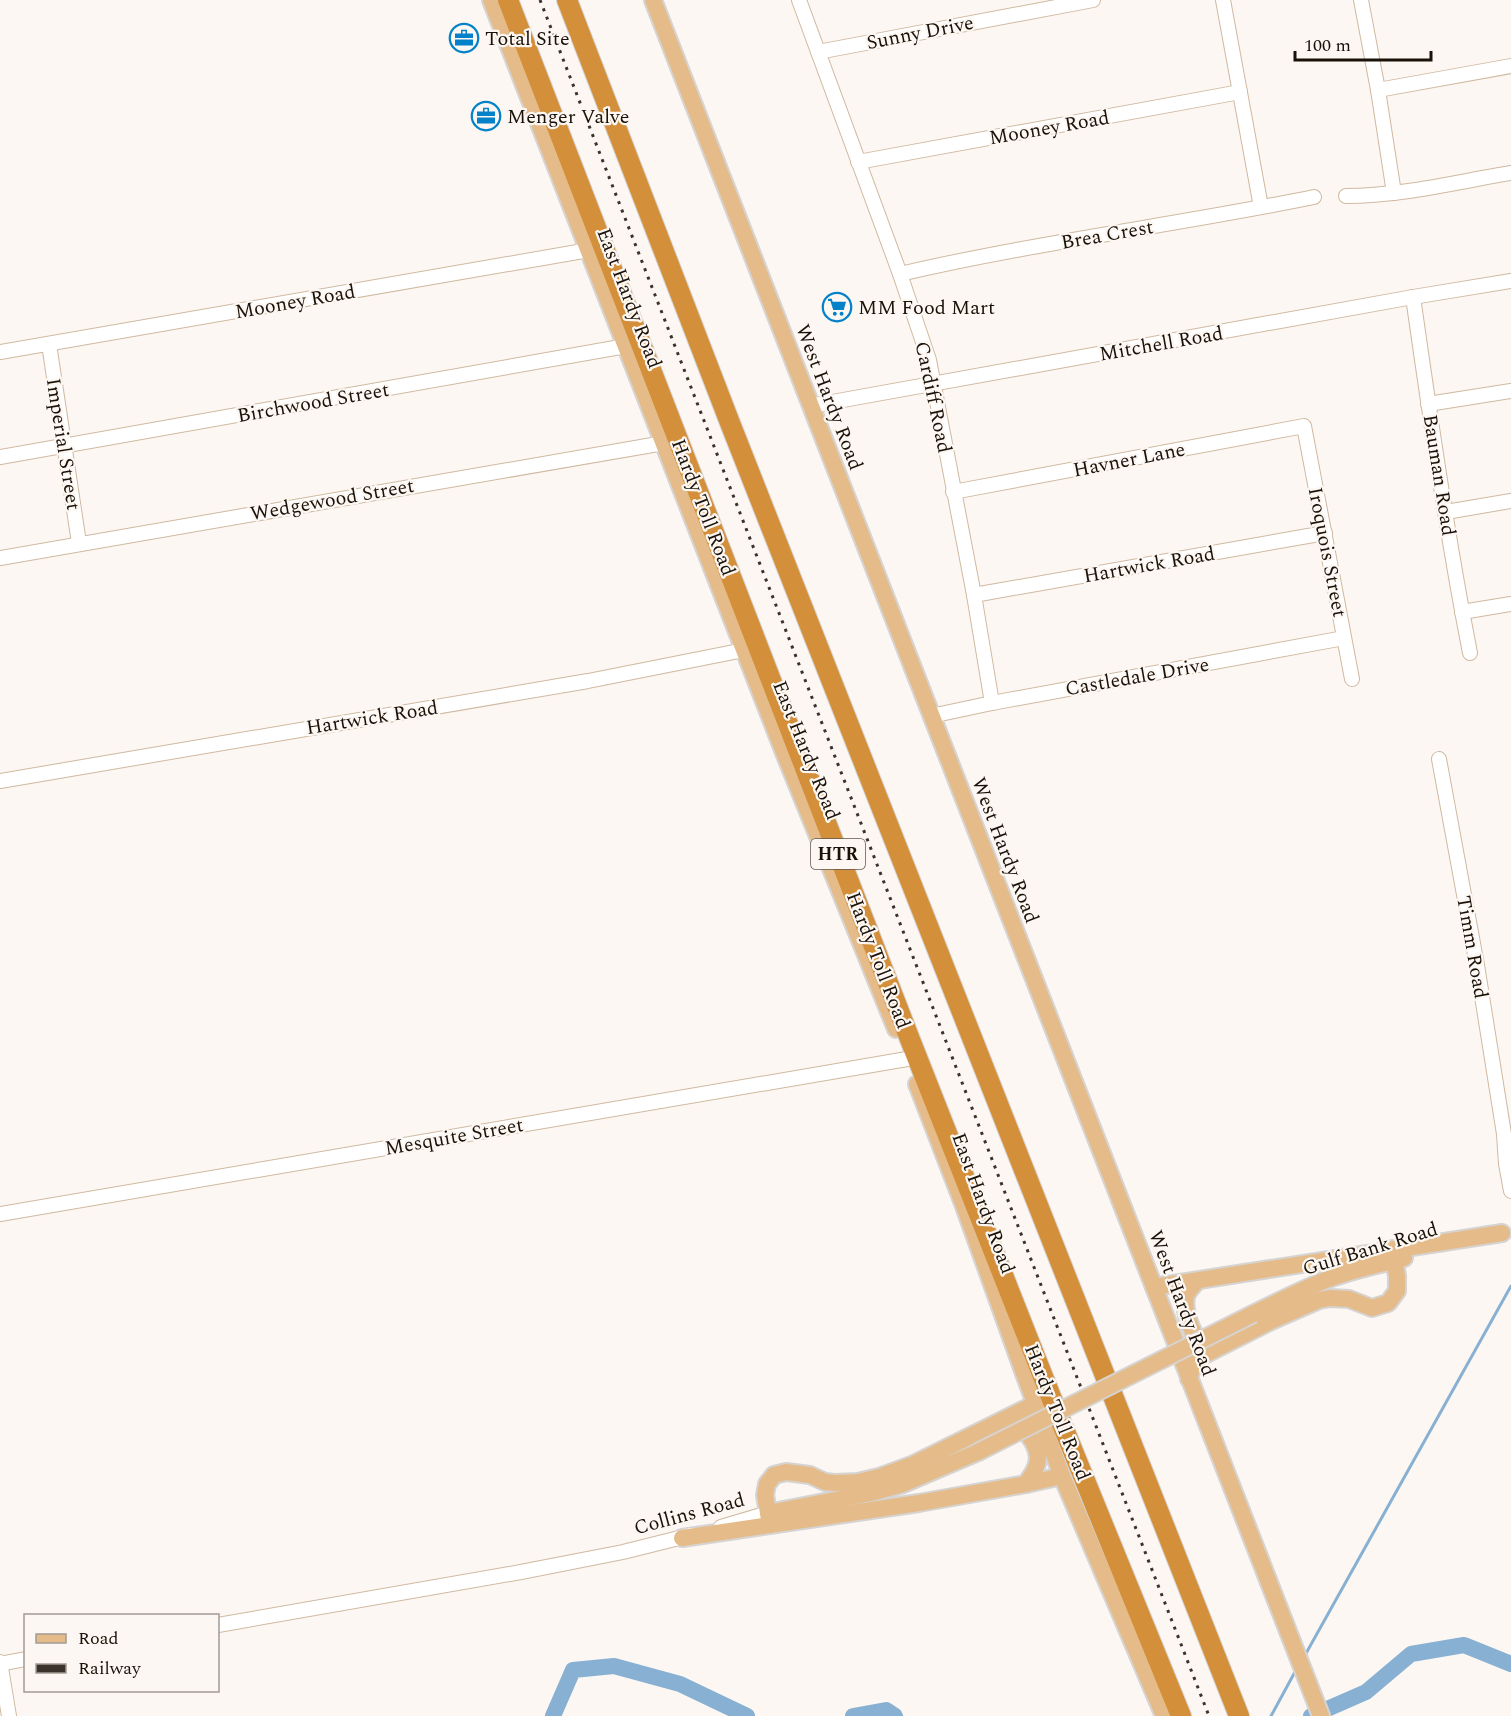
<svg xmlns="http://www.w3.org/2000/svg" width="1511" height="1716" font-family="Spectral,serif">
<rect width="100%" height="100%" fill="#fcf7f2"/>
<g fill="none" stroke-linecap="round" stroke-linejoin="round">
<!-- stream -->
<g stroke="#87b0d3" stroke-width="3">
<path d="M 1304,1657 L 1511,1286"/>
<path d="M 1271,1716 L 1296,1670"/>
</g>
<!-- river -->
<g stroke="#87b0d3" stroke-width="16">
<path d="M 553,1716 L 573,1670 L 614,1666 L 680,1684 L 747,1716"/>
<path d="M 853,1716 L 886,1710 L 895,1716"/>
<path d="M 1311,1716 L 1366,1692 L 1411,1654 L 1464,1645 L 1511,1664"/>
</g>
<!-- minor casing -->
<g stroke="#d0b9a1" stroke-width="16">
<g id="minor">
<path d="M 799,0 L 900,274 L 929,360 L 974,595 L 992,703"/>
<path d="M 1223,0 L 1261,207"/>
<path d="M 1361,0 L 1378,90 L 1394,193"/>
<path d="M 818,52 L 1093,0"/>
<path d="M 1378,90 L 1511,66"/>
<path d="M 858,162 L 1240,92"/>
<path d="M 1346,196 C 1401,196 1456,182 1511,173"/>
<path d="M 900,274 C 1037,242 1177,225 1314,197"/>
<path d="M 1413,297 C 1430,416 1447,535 1470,653"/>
<path d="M 49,344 L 79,543"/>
<path d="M 0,352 L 589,250"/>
<path d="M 1428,404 L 1511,391"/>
<path d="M 810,406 L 1413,297 L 1511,281"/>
<path d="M 0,457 L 626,346"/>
<path d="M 953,492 L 1304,426 L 1352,679"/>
<path d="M 1446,512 L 1511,501"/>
<path d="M 0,558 L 664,443"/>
<path d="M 974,595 L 1325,533"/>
<path d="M 1462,612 L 1511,604"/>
<path d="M 931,716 L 992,703 L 1344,638"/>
<path d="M 1439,759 L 1477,965 L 1504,1134 L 1506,1164 L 1511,1191"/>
<path d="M 0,781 L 588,681 L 744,650"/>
<path d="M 0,1214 L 907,1059"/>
<path d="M 721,1527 L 768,1513"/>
<path d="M 218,1625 L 521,1572 L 623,1552 L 691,1535"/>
<path d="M 0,1662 L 9,1716"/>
<path d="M 0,1664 L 26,1659"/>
</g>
</g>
<!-- major casing -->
<g stroke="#d6d4d3" stroke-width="20">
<g id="major">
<path d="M 491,0 L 783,750 L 896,1029"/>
<path d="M 653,0 L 1321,1716"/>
<path d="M 917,1084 L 964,1206 L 1025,1376 L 1062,1476 L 1164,1716"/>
<path d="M 1197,1281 C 1193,1286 1187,1291 1186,1297 C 1183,1311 1194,1344 1208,1348"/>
<path d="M 1154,1287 L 1502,1233"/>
<path d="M 1253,1314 C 1277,1302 1301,1290 1326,1280 C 1351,1270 1378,1265 1404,1258"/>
<path d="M 1189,1379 L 1194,1362 L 1200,1357 L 1271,1321 L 1319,1300 L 1330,1298 L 1349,1299 L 1372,1308 L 1388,1303 L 1397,1291 L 1397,1276 L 1392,1249"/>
<path d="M 1015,1423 L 1017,1423 C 1028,1433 1043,1450 1036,1467 C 1034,1473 1029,1479 1026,1484"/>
<path d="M 768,1513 L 871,1493 L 903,1484 L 978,1452"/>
<path d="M 770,1525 L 765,1495 L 767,1484 L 774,1475 L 786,1472 L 810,1475 L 825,1482 L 835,1483 L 858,1482 L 879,1477 L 914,1464 L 1035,1404"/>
<path d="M 682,1538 L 919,1503 L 1026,1484 L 1062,1476"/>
</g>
</g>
<!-- highway casing -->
<g stroke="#d6d4d3" stroke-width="22">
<g id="highway">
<path d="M 508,0 L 909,1037 L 1057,1412 L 1181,1716"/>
<path d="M 567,0 L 730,423 L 1239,1716"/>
</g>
</g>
<!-- minor -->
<use href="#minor" stroke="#fff" stroke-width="14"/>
<!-- major -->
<use href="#major" stroke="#e5bc89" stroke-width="16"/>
<!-- highway -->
<use href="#highway" stroke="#d48f3a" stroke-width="20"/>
<!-- rail -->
<path stroke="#3b332b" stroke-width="3" stroke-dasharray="3 6" stroke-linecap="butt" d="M 540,0 L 1209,1716"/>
<!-- major-bridge casing -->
<g stroke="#d6d4d3" stroke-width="20" stroke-linecap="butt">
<path id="major-bridge" d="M 978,1452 L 1253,1314"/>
</g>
<!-- major-bridge -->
<use href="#major-bridge" stroke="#e5bc89" stroke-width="16"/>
</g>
<!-- icons -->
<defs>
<g id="office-ring" transform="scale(1.5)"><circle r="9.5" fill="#fcf7f2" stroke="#0382ca" stroke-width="1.5"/><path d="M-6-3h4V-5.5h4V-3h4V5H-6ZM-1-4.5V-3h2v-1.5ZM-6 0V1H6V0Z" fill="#0382ca"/></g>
<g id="supermarket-ring" transform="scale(1.5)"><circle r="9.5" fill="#fcf7f2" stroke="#0382ca" stroke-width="1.5"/><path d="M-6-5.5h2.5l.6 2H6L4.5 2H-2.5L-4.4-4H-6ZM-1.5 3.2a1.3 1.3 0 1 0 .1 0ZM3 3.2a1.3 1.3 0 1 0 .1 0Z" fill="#0382ca"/></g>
</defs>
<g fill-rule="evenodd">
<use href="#office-ring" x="464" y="38"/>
<use href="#office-ring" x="486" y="116"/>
<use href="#supermarket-ring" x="837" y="307"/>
</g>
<g text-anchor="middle" stroke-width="4.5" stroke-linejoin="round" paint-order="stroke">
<!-- shield labels -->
<rect fill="#fcf7f2" stroke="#5e574f" stroke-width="1.5" x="811" y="839" width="54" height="30" rx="4.5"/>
<g font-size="18" font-weight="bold" fill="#1a1209">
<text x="838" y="860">HTR</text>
</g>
<!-- street labels -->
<g font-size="20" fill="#1a1209" stroke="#fcf7f2">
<text transform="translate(920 32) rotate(-11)" y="7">Sunny Drive</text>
<text transform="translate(1049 127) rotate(-10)" y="7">Mooney Road</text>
<text transform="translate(1107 234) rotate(-10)" y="7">Brea Crest</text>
<text transform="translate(630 298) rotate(69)" y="7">East Hardy Road</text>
<text transform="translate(295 301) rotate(-10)" y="7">Mooney Road</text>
<text transform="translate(1161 343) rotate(-10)" y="7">Mitchell Road</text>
<text transform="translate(830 397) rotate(69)" y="7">West Hardy Road</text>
<text transform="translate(934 397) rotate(78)" y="7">Cardiff Road</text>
<text transform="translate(313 402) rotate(-10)" y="7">Birchwood Street</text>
<text transform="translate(64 444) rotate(81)" y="7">Imperial Street</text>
<text transform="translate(1129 459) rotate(-11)" y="7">Havner Lane</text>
<text transform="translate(1440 475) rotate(81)" y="7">Bauman Road</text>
<text transform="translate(332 499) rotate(-10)" y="7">Wedgewood Street</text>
<text transform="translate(704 507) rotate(69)" y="7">Hardy Toll Road</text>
<text transform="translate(1328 552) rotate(79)" y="7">Iroquois Street</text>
<text transform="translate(1149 564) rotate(-10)" y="7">Hartwick Road</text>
<text transform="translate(1137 676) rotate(-10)" y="7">Castledale Drive</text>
<text transform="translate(372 717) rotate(-9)" y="7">Hartwick Road</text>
<text transform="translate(807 750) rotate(68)" y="7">East Hardy Road</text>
<text transform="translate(1006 850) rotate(69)" y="7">West Hardy Road</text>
<text transform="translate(1473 947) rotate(80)" y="7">Timm Road</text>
<text transform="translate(879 960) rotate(69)" y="7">Hardy Toll Road</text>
<text transform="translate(454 1136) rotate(-10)" y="7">Mesquite Street</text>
<text transform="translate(984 1203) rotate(70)" y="7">East Hardy Road</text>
<text transform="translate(1370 1248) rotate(-17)" y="7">Gulf Bank Road</text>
<text transform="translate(1183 1303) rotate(69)" y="7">West Hardy Road</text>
<text transform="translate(1058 1412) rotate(68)" y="7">Hardy Toll Road</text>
<text transform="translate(689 1513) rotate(-15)" y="7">Collins Road</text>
</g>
<!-- poi labels -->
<g font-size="20" fill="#1a1209" stroke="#fcf7f2" text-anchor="start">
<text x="485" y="45">Total Site</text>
<text x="507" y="123">Menger Valve</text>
<text x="858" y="314">MM Food Mart</text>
</g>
</g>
<!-- legend -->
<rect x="24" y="1614" width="195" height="78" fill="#fcf7f2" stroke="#a29b95" stroke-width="1.5"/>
<rect x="36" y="1634" width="30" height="9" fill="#e5bc89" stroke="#a29b95" stroke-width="1.5"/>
<text x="78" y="1644" font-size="18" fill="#1a1209">Road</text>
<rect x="36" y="1664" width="30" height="9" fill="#3b332b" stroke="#a29b95" stroke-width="1.5"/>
<text x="78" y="1674" font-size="18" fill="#1a1209">Railway</text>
<!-- scale -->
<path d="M1295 51v9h136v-9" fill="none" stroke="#1a1209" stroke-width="3"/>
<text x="1304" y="51" font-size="18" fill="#1a1209" stroke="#fcf7f2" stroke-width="4.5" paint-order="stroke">100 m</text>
</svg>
